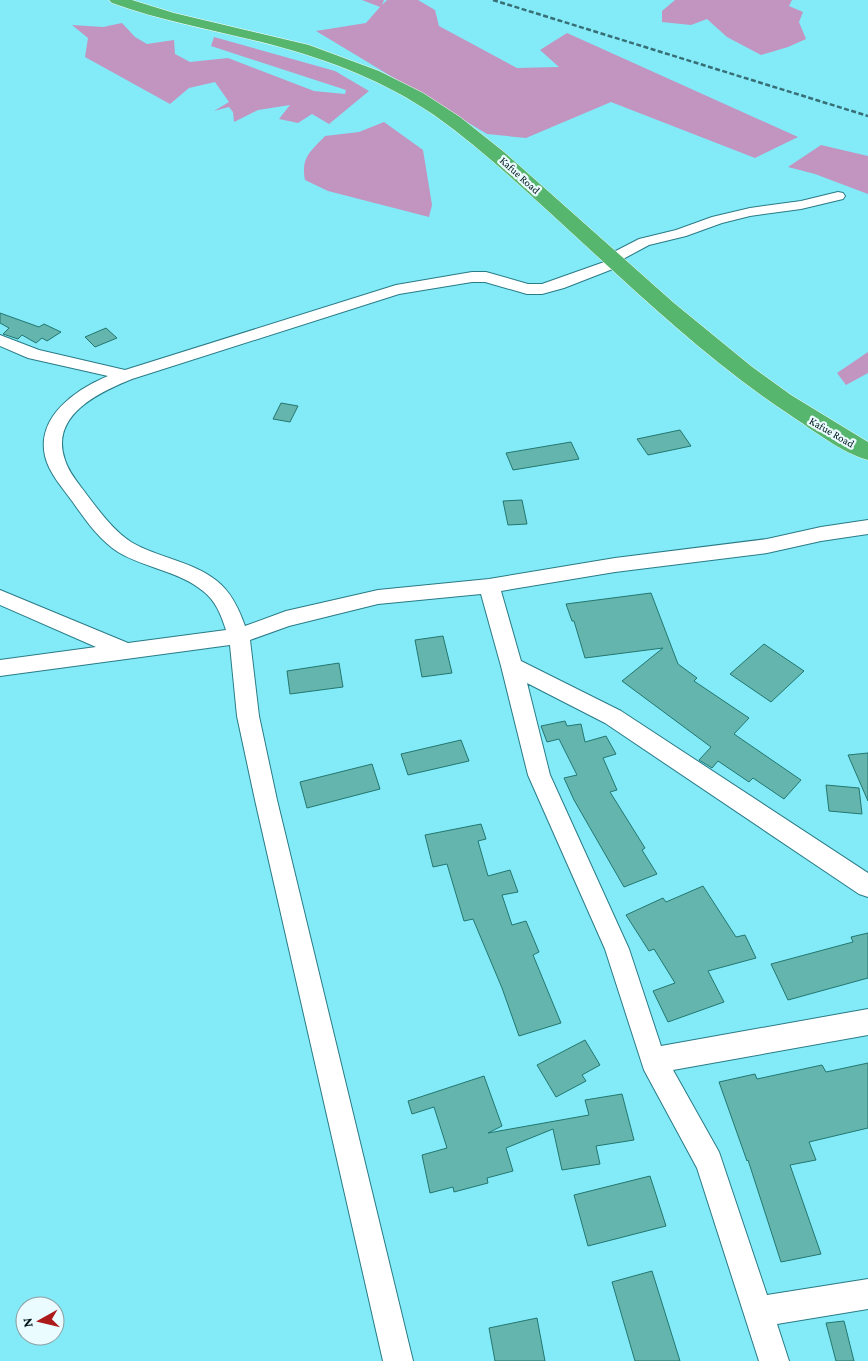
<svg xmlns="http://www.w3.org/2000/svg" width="868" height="1361" font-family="'Crimson Pro',serif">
<rect width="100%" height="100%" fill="#83eaf8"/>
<!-- forest -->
<g fill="#c294c0">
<path d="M 362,0 L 384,0 L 382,5 L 387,0 L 418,0 L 435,10 L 439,26 L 517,68 L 559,67 L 540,50 L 567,33 L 798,137 L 755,158 L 611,102 L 526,138 L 487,134 L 316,31 L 366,23 L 380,7 Z"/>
<path d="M 675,0 L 792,0 L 789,6 L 803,12 L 799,22 L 806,39 L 788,47 L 761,55 L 727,37 L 707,19 L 691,25 L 662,22 L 662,11 Z"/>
<path d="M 122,23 L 135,37 L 147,44 L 174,40 L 175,54 L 190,62 L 228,58 L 314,91 L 345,94 L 346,90 L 211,46 L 214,37 L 335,71 L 369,91 L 329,124 L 312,114 L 298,123 L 279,119 L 290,105 L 258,110 L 234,122 L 233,112 L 229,107 L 214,111 L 229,102 L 215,82 L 189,88 L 170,104 L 85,57 L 88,38 L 72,25 L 103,27 Z"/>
<path d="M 384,122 L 423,150 L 432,205 L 429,217 L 328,191 L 305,180 C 301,157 310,152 325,136 L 359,132 Z"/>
<path d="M 821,145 L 868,156 L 868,194 L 815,174 L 788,167 Z"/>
<path d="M 868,352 L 868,373 L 846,385 L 837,373 Z"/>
</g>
<!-- building -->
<g fill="#64b5ad" stroke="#237770">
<path d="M 0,313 L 39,327 L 44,324 L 61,332 L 47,341 L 42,338 L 36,343 L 22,335 L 18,339 L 3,334 L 9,328 L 0,323 Z"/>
<path d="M 106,328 L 117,338 L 95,347 L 85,337 Z"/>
<path d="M 281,403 L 298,406 L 290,422 L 273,419 Z"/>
<path d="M 680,430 L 691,446 L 648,455 L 637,439 Z"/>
<path d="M 571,442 L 579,459 L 513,470 L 506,453 Z"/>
<path d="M 522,500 L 527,524 L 508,525 L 503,501 Z"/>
<path d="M 651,593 L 678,664 L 697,678 L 694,681 L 749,718 L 734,734 L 801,780 L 784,799 L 753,778 L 749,782 L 718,761 L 712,768 L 699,760 L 711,747 L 622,681 L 663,648 L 585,658 L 574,621 L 572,621 L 566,604 Z"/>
<path d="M 443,636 L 452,673 L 422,677 L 415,640 Z"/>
<path d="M 764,644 L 804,671 L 771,702 L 730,674 Z"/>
<path d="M 339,663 L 343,687 L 290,694 L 287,671 Z"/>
<path d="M 565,721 L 567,726 L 581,724 L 585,742 L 606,736 L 616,754 L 603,758 L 617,790 L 610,792 L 645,848 L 642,850 L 657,874 L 624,887 L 574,800 L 564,778 L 577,775 L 559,739 L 547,742 L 541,726 Z"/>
<path d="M 461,740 L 469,761 L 408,775 L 401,754 Z"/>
<path d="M 868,753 L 868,801 L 848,755 Z"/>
<path d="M 372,764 L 380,789 L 307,808 L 300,782 Z"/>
<path d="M 826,785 L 859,788 L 862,814 L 829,811 Z"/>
<path d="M 481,824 L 486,839 L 478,841 L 488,876 L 510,870 L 518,892 L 502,895 L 512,925 L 526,921 L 539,952 L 533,955 L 561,1023 L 519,1036 L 502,988 L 473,919 L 464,921 L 447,864 L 433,867 L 425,835 Z"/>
<path d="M 703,886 L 736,937 L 745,935 L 756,958 L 708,971 L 724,1002 L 668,1022 L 653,991 L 675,983 L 654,949 L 649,951 L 626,915 L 663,898 L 666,902 Z"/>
<path d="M 868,933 L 868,978 L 788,1000 L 771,964 L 853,942 L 851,937 Z"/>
<path d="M 585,1040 L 600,1065 L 582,1075 L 586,1081 L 556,1097 L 537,1065 Z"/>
<path d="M 868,1063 L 868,1128 L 809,1142 L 816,1160 L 790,1165 L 821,1254 L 781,1262 L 748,1160 L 747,1161 L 719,1082 L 755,1074 L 757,1079 L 822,1065 L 826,1072 Z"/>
<path d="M 484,1076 L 502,1126 L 488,1133 L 589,1115 L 585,1100 L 622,1094 L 634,1140 L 596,1146 L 600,1164 L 562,1170 L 553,1129 L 506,1148 L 513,1171 L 487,1178 L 488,1183 L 454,1192 L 453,1187 L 430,1193 L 422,1155 L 447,1148 L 434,1107 L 412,1114 L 408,1101 Z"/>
<path d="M 650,1176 L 666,1226 L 588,1246 L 574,1195 Z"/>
<path d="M 652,1271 L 680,1361 L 635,1361 L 612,1282 Z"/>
<path d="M 537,1318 L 545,1361 L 495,1361 L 489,1328 Z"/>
<path d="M 844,1321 L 854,1361 L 836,1361 L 826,1323 Z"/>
</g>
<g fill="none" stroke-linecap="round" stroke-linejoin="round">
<!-- minor casing -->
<g stroke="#297b86" stroke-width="2">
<path id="minor" d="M 838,192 L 843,193 L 845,196 L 843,199 L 801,209 L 750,216 L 722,223 L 686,236 L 649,245 L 623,259 L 626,262 L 623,265 L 564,288 L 542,294 L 527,294 L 485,282 L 472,282 L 399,294 L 132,379 C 100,392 49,415 65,460 C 69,473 79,484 87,495 C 100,512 113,530 131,542 C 158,558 192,561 217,581 C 231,592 239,609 245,626 L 286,611 L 378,590 L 489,579 L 615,558 L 767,539 L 821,527 L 868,520 L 868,534 L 821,541 L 767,553 L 615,572 L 501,591 L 521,661 L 621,711 L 868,873 L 868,897 L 859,894 L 605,723 L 527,683 L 550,775 L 629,949 L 661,1046 L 868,1009 L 868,1035 L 673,1070 L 719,1152 L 767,1295 L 868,1279 L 868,1309 L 777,1324 L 789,1361 L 759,1361 L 697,1168 L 644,1070 L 605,949 L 528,775 L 501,666 L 481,594 L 378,604 L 289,626 L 250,640 L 259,716 L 277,800 L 413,1361 L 383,1361 L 255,800 L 237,716 L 230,645 L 0,676 L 0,660 L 96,647 L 0,605 L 0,590 L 128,643 L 226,630 C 221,615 216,601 203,591 C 179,571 144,568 118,552 C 98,539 85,519 72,501 C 62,487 49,473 45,456 C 36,416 77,389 108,376 L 28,358 L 0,346 L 0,335 L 39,350 L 125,370 L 396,285 L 472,272 L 486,272 L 528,284 L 542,284 L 607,261 L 605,258 L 608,255 L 639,239 L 676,230 L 712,217 L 750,208 L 801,201 Z"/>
</g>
<!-- trunk casing -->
<g stroke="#fff" stroke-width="1">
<path id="trunk" d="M 109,0 L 132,0 L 174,13 L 309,45 L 379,71 L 423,93 L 460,117 L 504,152 L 674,303 L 751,366 L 791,395 L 868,442 L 868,460 C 842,453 813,430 790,415 C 702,357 626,282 548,211 C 512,178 475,144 434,115 C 386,82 330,60 273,45 C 219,31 165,22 112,3 Z"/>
</g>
<!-- minor -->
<use href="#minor" fill="#fff" fill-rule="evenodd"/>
<!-- trunk -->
<use href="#trunk" fill="#57b66e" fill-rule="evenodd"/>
<!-- rail -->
<path stroke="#376f76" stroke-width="2.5" stroke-dasharray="5 2.5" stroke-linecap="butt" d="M 493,0 L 868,116"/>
</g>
<g text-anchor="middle" stroke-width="4.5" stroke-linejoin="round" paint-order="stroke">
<!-- far-street labels -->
<g font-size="11" fill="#011619" stroke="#eafcff">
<text transform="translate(520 175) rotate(42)" y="4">Kafue Road</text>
<text transform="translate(832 432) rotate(30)" y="4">Kafue Road</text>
</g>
</g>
<!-- north arrow -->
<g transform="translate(40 1321) rotate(262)"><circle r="24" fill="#eafcff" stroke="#8da0a3"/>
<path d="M0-4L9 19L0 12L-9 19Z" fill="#ac1b1a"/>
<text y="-8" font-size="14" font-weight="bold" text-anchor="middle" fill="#011619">N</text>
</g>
</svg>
